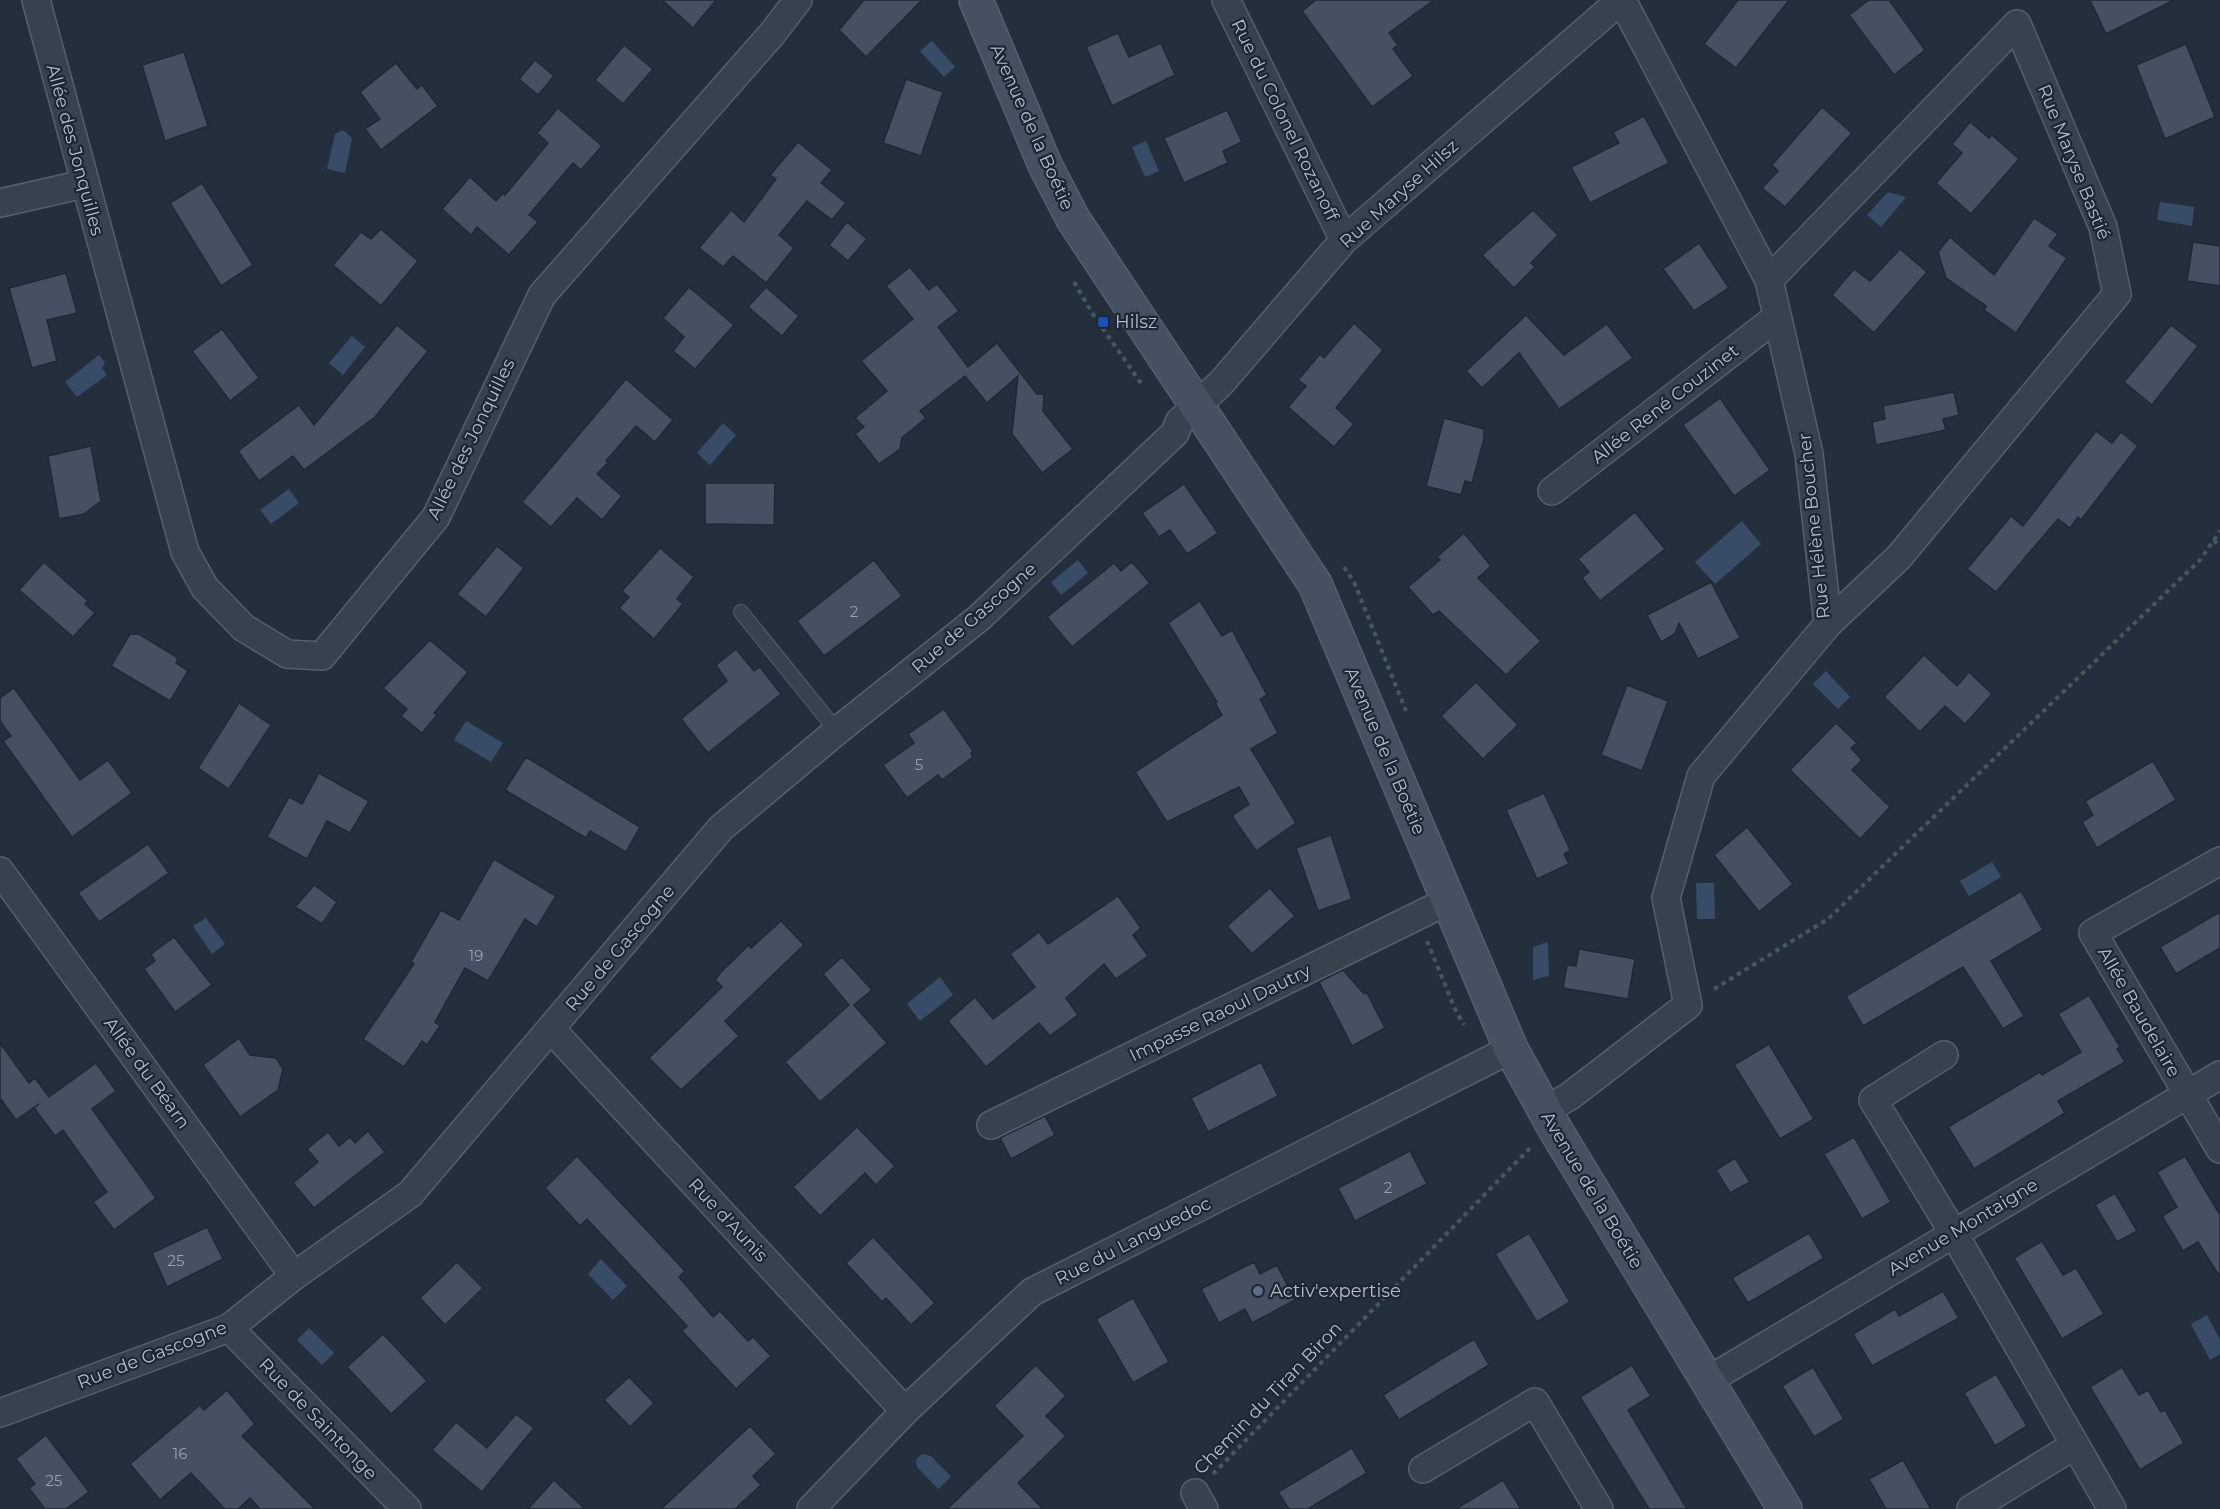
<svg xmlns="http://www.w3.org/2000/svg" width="2220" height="1509" font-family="Montserrat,sans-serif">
<rect width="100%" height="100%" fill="#242f3e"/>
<!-- water -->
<g fill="#394c67">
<path d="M 932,41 L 955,67 L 944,77 L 920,51 Z"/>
<path d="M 343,130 L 352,138 L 345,173 L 327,169 L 335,134 Z"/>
<path d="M 1146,141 L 1159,171 L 1145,177 L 1132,147 Z"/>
<path d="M 1888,192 L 1906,197 L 1881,227 L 1867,215 Z"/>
<path d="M 2160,202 L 2194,207 L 2192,226 L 2157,220 Z"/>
<path d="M 352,336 L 365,347 L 343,375 L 329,363 Z"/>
<path d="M 99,355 L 105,363 L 102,368 L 107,375 L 77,397 L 65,382 Z"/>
<path d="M 723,423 L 736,435 L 710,465 L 697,453 Z"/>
<path d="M 289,489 L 299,503 L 271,524 L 260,510 Z"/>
<path d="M 1742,521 L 1761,544 L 1715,584 L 1695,562 Z"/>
<path d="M 1078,560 L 1088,573 L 1061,595 L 1051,582 Z"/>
<path d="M 1826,671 L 1850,697 L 1838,709 L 1813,684 Z"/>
<path d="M 466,721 L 503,743 L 491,762 L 454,740 Z"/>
<path d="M 1992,862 L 2001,877 L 1969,896 L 1960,881 Z"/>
<path d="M 1696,883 L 1714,883 L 1715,919 L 1697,919 Z"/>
<path d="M 206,918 L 225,944 L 212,954 L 193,926 Z"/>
<path d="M 1548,942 L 1549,976 L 1533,980 L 1533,947 Z"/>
<path d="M 940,977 L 953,995 L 920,1021 L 907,1004 Z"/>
<path d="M 601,1259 L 627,1286 L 613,1300 L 588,1274 Z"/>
<path d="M 2207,1315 L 2220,1340 L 2220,1354 L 2210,1360 L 2191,1324 Z"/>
<path d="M 309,1328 L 334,1353 L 322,1365 L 297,1340 Z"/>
<path d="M 922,1454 L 931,1456 L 951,1477 L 938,1489 L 917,1467 L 916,1460 Z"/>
</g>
<!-- building -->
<g fill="#455162" stroke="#1f2835" stroke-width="1.5">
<path d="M 662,0 L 716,0 L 693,28 Z"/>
<path d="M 864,0 L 922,0 L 866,57 L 839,30 Z"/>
<path d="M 1316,0 L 1434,0 L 1389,33 L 1398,45 L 1393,49 L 1413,76 L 1372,107 L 1302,11 Z"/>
<path d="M 1738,0 L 1789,0 L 1736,68 L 1704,44 Z"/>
<path d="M 1869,0 L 1889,0 L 1925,50 L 1894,75 L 1849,15 Z"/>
<path d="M 2090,0 L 2174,0 L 2106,34 Z"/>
<path d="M 1118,33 L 1129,57 L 1161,43 L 1175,75 L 1112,106 L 1086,47 Z"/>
<path d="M 2186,44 L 2215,117 L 2165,139 L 2136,65 Z"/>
<path d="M 624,45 L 653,69 L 623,104 L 595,80 Z"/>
<path d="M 184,52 L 208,126 L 165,141 L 142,65 Z"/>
<path d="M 535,60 L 554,76 L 538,95 L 519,79 Z"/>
<path d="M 396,63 L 417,89 L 422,85 L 438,106 L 381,150 L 365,129 L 380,119 L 360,92 Z"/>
<path d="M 906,79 L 943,92 L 921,156 L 883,143 Z"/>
<path d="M 1822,107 L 1852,133 L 1785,207 L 1762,188 L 1778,171 L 1772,165 Z"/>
<path d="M 558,108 L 602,146 L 581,170 L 573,163 L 529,215 L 538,222 L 509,255 L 477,227 L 471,235 L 442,209 L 470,177 L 496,201 L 503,193 L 505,195 L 548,143 L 537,133 Z"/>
<path d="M 1227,110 L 1242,142 L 1223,151 L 1228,163 L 1184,183 L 1164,138 Z"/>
<path d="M 1644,116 L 1669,163 L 1590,203 L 1571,167 L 1619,143 L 1613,132 Z"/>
<path d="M 1970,122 L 1989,138 L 1992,135 L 2019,159 L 1971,214 L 1936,183 L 1962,153 L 1952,144 Z"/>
<path d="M 798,142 L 832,170 L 821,183 L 846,203 L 832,220 L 807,201 L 779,235 L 794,248 L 766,283 L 733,256 L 723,267 L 699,248 L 731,210 L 744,222 L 776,179 L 770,175 Z"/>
<path d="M 202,183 L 253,265 L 221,286 L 170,203 Z"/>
<path d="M 1533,210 L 1558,235 L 1531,263 L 1535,267 L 1514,288 L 1482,255 Z"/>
<path d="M 2034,218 L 2058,234 L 2049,246 L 2067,258 L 2016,333 L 1984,310 L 1986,306 L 1946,278 L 1938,252 L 1950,237 L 1994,275 Z"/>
<path d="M 847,222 L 867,239 L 848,261 L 829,245 Z"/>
<path d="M 381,229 L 418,261 L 381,306 L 333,265 L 361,232 L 371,239 Z"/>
<path d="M 2193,242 L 2220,246 L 2220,286 L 2187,281 Z"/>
<path d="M 1699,243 L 1729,288 L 1694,311 L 1663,269 Z"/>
<path d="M 1900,249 L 1927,272 L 1874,333 L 1832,295 L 1854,269 L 1870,281 Z"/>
<path d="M 910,267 L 929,290 L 937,284 L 959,311 L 938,327 L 968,367 L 997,343 L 1037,394 L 1044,394 L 1043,411 L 1073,449 L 1042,473 L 1012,434 L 1018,376 L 987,403 L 965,376 L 920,411 L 926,418 L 902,438 L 900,449 L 879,464 L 855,434 L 864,427 L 855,418 L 887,391 L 861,361 L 913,319 L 886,286 Z"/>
<path d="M 66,273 L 77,313 L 47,320 L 57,361 L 32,368 L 9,288 Z"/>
<path d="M 689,287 L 734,325 L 695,369 L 673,351 L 684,337 L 663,318 Z"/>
<path d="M 766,287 L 799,316 L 782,336 L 748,307 Z"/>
<path d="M 1526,315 L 1564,355 L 1607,324 L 1633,358 L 1559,409 L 1519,353 L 1482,388 L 1466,371 Z"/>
<path d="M 1354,323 L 1383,350 L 1336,408 L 1354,424 L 1334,447 L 1288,407 L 1306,386 L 1298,380 L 1320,354 L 1324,358 Z"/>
<path d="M 397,325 L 428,351 L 375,417 L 304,470 L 293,456 L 259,481 L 238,451 L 299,405 L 314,425 Z"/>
<path d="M 2171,325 L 2198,346 L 2152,405 L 2124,382 Z"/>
<path d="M 222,329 L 259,378 L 230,401 L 192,351 Z"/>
<path d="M 626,379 L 673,420 L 655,442 L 636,426 L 606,461 L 608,463 L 597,474 L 622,496 L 602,520 L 577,498 L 551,527 L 522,502 Z"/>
<path d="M 1954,392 L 1959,415 L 1943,419 L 1946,430 L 1876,445 L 1872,422 L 1885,419 L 1883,406 Z"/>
<path d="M 1720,398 L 1770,470 L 1734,496 L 1683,425 Z"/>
<path d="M 1444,418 L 1484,429 L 1484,439 L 1472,483 L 1465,481 L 1461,495 L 1426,486 Z"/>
<path d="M 2096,431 L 2112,443 L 2121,432 L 2138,446 L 2081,520 L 2078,517 L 2070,528 L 2058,519 L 1996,592 L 1967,569 L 2011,516 L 2023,526 Z"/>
<path d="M 91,446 L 101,501 L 84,514 L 59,519 L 48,456 Z"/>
<path d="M 705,483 L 775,483 L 774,525 L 705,524 Z"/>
<path d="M 1184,484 L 1218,533 L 1187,554 L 1170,530 L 1159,537 L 1142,513 Z"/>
<path d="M 1635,512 L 1665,549 L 1600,601 L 1582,578 L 1589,572 L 1578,559 Z"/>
<path d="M 1464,533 L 1491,566 L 1478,578 L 1541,641 L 1506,675 L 1439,611 L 1433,615 L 1408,587 L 1440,560 L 1437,557 Z"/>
<path d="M 497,546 L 524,568 L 486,617 L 457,594 Z"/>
<path d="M 660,548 L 694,577 L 677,599 L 683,604 L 654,639 L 619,608 L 629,597 L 622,591 Z"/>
<path d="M 874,560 L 902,596 L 824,656 L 797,621 Z"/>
<path d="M 44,562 L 88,601 L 85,604 L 95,613 L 73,637 L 19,590 Z"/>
<path d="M 1132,562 L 1150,583 L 1072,647 L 1047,617 L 1114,563 L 1121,571 Z"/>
<path d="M 1711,582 L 1740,638 L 1698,659 L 1679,623 L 1675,634 L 1661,642 L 1647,615 Z"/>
<path d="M 1200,601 L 1222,636 L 1232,630 L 1267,695 L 1260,699 L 1278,733 L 1251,749 L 1296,823 L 1256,851 L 1232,816 L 1249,804 L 1239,787 L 1167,822 L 1135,772 L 1222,715 L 1215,703 L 1217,702 L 1168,623 Z"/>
<path d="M 130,634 L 139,634 L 178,658 L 176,663 L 188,671 L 170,701 L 111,666 Z"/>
<path d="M 430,640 L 468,672 L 434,713 L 437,715 L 422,733 L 401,716 L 407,709 L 383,688 Z"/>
<path d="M 736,649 L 754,671 L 760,667 L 781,694 L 708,753 L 681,719 L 727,681 L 716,665 Z"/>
<path d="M 1924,655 L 1957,686 L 1969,672 L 1992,694 L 1965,724 L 1945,706 L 1920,732 L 1884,697 Z"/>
<path d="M 1476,682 L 1518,725 L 1483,759 L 1441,716 Z"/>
<path d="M 1627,685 L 1668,701 L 1642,771 L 1601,755 Z"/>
<path d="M 14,688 L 80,780 L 108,760 L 132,793 L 72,837 L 3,741 L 11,736 L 0,721 L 0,698 Z"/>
<path d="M 239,703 L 271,725 L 229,789 L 198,768 Z"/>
<path d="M 944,709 L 973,751 L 971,753 L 973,757 L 942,780 L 938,775 L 907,798 L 883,765 L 914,743 L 908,734 Z"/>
<path d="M 1836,723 L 1857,743 L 1851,748 L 1862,760 L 1852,770 L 1890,807 L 1860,839 L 1790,770 Z"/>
<path d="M 526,757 L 640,827 L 626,852 L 590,831 L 586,838 L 505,790 Z"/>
<path d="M 2153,761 L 2176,800 L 2097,848 L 2082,822 L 2093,815 L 2085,801 Z"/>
<path d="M 319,773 L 369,801 L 350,833 L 327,821 L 307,859 L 267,837 L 289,797 L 302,804 Z"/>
<path d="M 1544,793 L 1570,850 L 1564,854 L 1569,864 L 1537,879 L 1506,810 Z"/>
<path d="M 1747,827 L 1793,884 L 1759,912 L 1714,855 Z"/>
<path d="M 1331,835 L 1352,899 L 1318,911 L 1296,848 Z"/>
<path d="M 148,844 L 169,873 L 99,922 L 78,893 Z"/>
<path d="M 494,859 L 556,896 L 537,927 L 525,919 L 488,981 L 465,968 L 435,1022 L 440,1026 L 427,1045 L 422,1041 L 404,1067 L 363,1039 L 414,964 L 411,962 L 441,910 L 459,920 Z"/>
<path d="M 314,885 L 337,902 L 322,924 L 295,907 Z"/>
<path d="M 1270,888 L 1295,916 L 1252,954 L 1227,926 Z"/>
<path d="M 2021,891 L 2043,930 L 1991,961 L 2024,1016 L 2003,1029 L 1963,967 L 1863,1026 L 1846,996 Z"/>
<path d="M 1118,896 L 1141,928 L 1133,935 L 1148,956 L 1116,979 L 1104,964 L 1066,998 L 1078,1015 L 1050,1036 L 1039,1023 L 986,1067 L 948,1021 L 975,997 L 993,1019 L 1035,987 L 1010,954 L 1039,932 L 1048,944 Z"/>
<path d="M 2220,912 L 2220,948 L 2176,974 L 2160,947 Z"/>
<path d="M 781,921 L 804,945 L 725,1021 L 739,1036 L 681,1090 L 649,1058 L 722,987 L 715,980 L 721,972 L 749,945 L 751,948 Z"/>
<path d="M 174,937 L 212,985 L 175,1012 L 144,969 L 155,961 L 151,954 Z"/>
<path d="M 1579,949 L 1635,959 L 1628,999 L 1563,988 L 1567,965 L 1576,966 Z"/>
<path d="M 842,957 L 872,990 L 854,1005 L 887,1043 L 820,1102 L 785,1062 L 849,1005 L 823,974 Z"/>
<path d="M 1343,970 L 1364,994 L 1367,993 L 1385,1028 L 1352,1046 L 1319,982 Z"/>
<path d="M 2089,995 L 2120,1047 L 2117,1049 L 2125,1062 L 2058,1101 L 2065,1113 L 1974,1169 L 1948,1127 L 2040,1072 L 2042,1075 L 2081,1052 L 2058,1014 Z"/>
<path d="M 239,1038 L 250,1055 L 276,1058 L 283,1069 L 278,1090 L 240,1117 L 203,1065 Z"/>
<path d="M 0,1043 L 29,1083 L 35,1078 L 49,1097 L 96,1063 L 116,1091 L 92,1109 L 156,1198 L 114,1230 L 93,1202 L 107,1192 L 63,1130 L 55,1136 L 34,1108 L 39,1104 L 16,1120 L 0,1098 Z"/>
<path d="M 1769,1044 L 1814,1119 L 1780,1139 L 1734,1065 Z"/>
<path d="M 1261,1062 L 1278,1096 L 1208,1132 L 1191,1098 Z"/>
<path d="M 1045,1116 L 1055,1135 L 1011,1159 L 1000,1138 Z"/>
<path d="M 857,1127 L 895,1166 L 876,1185 L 865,1173 L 820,1216 L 793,1187 Z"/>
<path d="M 368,1131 L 385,1152 L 314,1208 L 293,1183 L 318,1162 L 307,1149 L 328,1132 L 339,1146 L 350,1137 L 355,1143 Z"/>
<path d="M 1854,1137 L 1891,1202 L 1862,1219 L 1824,1154 Z"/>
<path d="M 1410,1151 L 1427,1184 L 1355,1221 L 1338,1188 Z"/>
<path d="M 577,1156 L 685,1271 L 679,1277 L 713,1317 L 720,1311 L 748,1341 L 753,1337 L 771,1356 L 736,1389 L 682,1331 L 687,1326 L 587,1219 L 580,1226 L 545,1188 Z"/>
<path d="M 2185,1156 L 2220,1215 L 2220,1277 L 2198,1242 L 2183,1251 L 2162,1216 L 2177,1207 L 2157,1172 Z"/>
<path d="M 1735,1158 L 1750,1182 L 1730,1193 L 1716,1170 Z"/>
<path d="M 2115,1193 L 2137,1231 L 2117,1242 L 2095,1205 Z"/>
<path d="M 207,1227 L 223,1259 L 167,1287 L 152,1253 Z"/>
<path d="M 1529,1233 L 1570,1302 L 1537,1322 L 1495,1254 Z"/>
<path d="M 1809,1233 L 1824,1258 L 1748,1303 L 1732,1278 Z"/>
<path d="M 873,1237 L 935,1303 L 911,1325 L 886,1298 L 882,1302 L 846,1263 Z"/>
<path d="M 2042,1241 L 2063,1275 L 2076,1268 L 2104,1314 L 2062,1339 L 2014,1258 Z"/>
<path d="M 457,1262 L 483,1288 L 445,1325 L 420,1298 Z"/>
<path d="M 1254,1262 L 1260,1274 L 1277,1265 L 1295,1300 L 1252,1323 L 1245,1309 L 1219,1323 L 1201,1289 Z"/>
<path d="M 1943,1291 L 1959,1318 L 1872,1366 L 1853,1334 L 1895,1309 L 1899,1316 Z"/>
<path d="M 1133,1298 L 1169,1362 L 1133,1383 L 1096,1319 Z"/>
<path d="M 383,1334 L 427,1381 L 391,1414 L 347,1367 Z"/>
<path d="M 1474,1339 L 1489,1365 L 1399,1420 L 1383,1395 Z"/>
<path d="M 1036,1365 L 1066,1396 L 1046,1416 L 1066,1436 L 1018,1483 L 1043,1509 L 947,1509 L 1023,1436 L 994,1406 Z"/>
<path d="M 1632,1365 L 1651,1396 L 1628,1410 L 1687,1509 L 1649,1509 L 1580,1397 Z"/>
<path d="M 1813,1367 L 1844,1419 L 1814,1437 L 1782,1386 Z"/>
<path d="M 2122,1367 L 2139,1395 L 2148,1390 L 2161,1412 L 2165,1410 L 2184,1443 L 2140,1470 L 2090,1387 Z"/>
<path d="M 1996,1374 L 2027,1426 L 1995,1446 L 1964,1393 Z"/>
<path d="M 629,1377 L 654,1403 L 630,1427 L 604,1400 Z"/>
<path d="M 227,1390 L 255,1424 L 242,1436 L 315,1509 L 260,1509 L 250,1498 L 238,1509 L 225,1509 L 191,1473 L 160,1500 L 130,1464 L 200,1405 L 204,1410 Z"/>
<path d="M 516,1414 L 534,1428 L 482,1492 L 432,1450 L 456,1422 L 487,1448 Z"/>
<path d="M 750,1426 L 776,1454 L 753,1476 L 761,1485 L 735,1509 L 661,1509 Z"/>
<path d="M 46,1435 L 89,1492 L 66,1509 L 45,1509 L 29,1488 L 35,1484 L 16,1459 Z"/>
<path d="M 1352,1448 L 1367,1473 L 1308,1509 L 1289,1509 L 1278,1492 Z"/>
<path d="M 1903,1460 L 1931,1509 L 1886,1509 L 1869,1479 Z"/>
<path d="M 554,1480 L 585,1509 L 528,1509 Z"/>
<path d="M 1503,1480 L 1521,1509 L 1456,1509 Z"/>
</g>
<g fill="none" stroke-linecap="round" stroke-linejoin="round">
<!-- lane casing -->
<g stroke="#565f6c" stroke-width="16">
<path id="lane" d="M 741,612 L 837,731"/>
</g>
<!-- street casing -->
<g stroke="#565f6c" stroke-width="30">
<g id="street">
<path d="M 36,0 L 185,552 L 205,588 L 244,628 L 287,654 L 322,656 L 436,517 L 542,295 L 772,34 L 798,0"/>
<path d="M 1226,0 L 1344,240"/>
<path d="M 0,203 L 84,184"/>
<path d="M 1769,280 L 2017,24 L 2103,227 L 2117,294 L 1899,557 L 1828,624"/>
<path d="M 1552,491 L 1777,317"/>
<path d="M 2220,861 L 2093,933 L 2220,1149"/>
<path d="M 0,871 L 294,1276"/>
<path d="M 551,1029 L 905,1411"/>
<path d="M 1944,1055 L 1873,1100 L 1953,1232 L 2112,1509"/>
<path d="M 1544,1111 L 1570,1096 L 1688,1005 L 1666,898 L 1701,776 L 1828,624 L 1809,454 L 1769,280 L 1622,0"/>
<path d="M 991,1125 L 1448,901"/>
<path d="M 229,1328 L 407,1509"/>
<path d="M 1707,1381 L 2220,1075"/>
<path d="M 0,1413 L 229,1328 L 294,1276 L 410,1194 L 721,828 L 837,731 L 979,618 L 1175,433 L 1179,422 L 1221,383 L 1344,240 L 1621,0"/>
<path d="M 1423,1469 L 1535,1402 L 1599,1509"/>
<path d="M 1195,1493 L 1204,1509"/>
<path d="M 811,1509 L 905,1411 L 1032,1292 L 1511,1049"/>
<path d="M 1971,1509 L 2075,1445"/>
</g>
</g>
<!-- secondary casing -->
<g stroke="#565f6c" stroke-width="36">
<path id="secondary" d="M 976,0 L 1045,165 L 1073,219 L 1315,584 L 1511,1049 L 1555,1129 L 1785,1509"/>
</g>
<!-- path -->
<g stroke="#44595c" stroke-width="4" stroke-dasharray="4.5 4.5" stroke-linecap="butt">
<path d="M 1074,282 L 1094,316 L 1143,386"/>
<path d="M 2214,540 L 2220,547"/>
<path d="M 1344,567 L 1354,582 L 1406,711"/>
<path d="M 1427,941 L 1455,1009 L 1464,1025"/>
<path d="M 1714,989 L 1828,919 L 2200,560 L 2220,531"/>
<path d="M 1213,1474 L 1530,1148"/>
</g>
<!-- lane -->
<use href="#lane" stroke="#38414e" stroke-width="14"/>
<!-- street -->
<use href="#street" stroke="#38414e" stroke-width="27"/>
<!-- secondary -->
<use href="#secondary" stroke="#465061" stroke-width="33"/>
</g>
<!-- markers -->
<rect fill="#1a4fb4" stroke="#1d2633" stroke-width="2" x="1097" y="316" width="12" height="12" rx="3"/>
<circle fill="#5c6f8a" stroke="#1d2633" stroke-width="2" cx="1258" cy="1291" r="6"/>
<g text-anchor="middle" stroke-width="4.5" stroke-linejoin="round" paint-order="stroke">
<!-- number labels -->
<g font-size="15" fill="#98a1af">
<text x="854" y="617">2</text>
<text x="919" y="770">5</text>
<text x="476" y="961">19</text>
<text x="1388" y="1193">2</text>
<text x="176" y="1266">25</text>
<text x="180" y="1459">16</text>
<text x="54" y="1486">25</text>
</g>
<!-- street labels -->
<g font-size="18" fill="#b4bcc9" stroke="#1d2633">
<text transform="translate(1285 120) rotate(64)" y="6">Rue du Colonel Rozanoff</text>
<text transform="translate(1032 127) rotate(66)" y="6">Avenue de la Boétie</text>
<text transform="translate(75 150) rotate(75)" y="6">Allée des Jonquilles</text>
<text transform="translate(2074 162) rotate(68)" y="6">Rue Maryse Bastié</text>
<text transform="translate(1399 194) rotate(-42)" y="6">Rue Maryse Hilsz</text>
<text transform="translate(1665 404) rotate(-38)" y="6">Allée René Couzinet</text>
<text transform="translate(471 439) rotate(-64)" y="6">Allée des Jonquilles</text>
<text transform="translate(1814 526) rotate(-96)" y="6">Rue Hélène Boucher</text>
<text transform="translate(974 618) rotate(-41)" y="6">Rue de Gascogne</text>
<text transform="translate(1385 751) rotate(67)" y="6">Avenue de la Boétie</text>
<text transform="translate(620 948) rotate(-50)" y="6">Rue de Gascogne</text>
<text transform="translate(2139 1012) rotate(60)" y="6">Allée Baudelaire</text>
<text transform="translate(1220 1013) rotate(-26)" y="6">Impasse Raoul Dautry</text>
<text transform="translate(147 1073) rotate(54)" y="6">Allée du Béarn</text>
<text transform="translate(1592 1190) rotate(59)" y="6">Avenue de la Boétie</text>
<text transform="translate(728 1220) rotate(47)" y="6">Rue d'Aunis</text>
<text transform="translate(1963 1227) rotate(-31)" y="6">Avenue Montaigne</text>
<text transform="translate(1133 1241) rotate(-27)" y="6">Rue du Languedoc</text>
<text transform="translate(152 1355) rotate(-21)" y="6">Rue de Gascogne</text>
<text transform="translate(1268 1398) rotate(-46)" y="6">Chemin du Tiran Biron</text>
<text transform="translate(318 1419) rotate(46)" y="6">Rue de Saintonge</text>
</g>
<!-- poi labels -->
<g font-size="18" fill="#b4bcc9" stroke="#1d2633" text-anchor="start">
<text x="1115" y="328">Hilsz</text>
<text x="1270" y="1297">Activ'expertise</text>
</g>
</g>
</svg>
